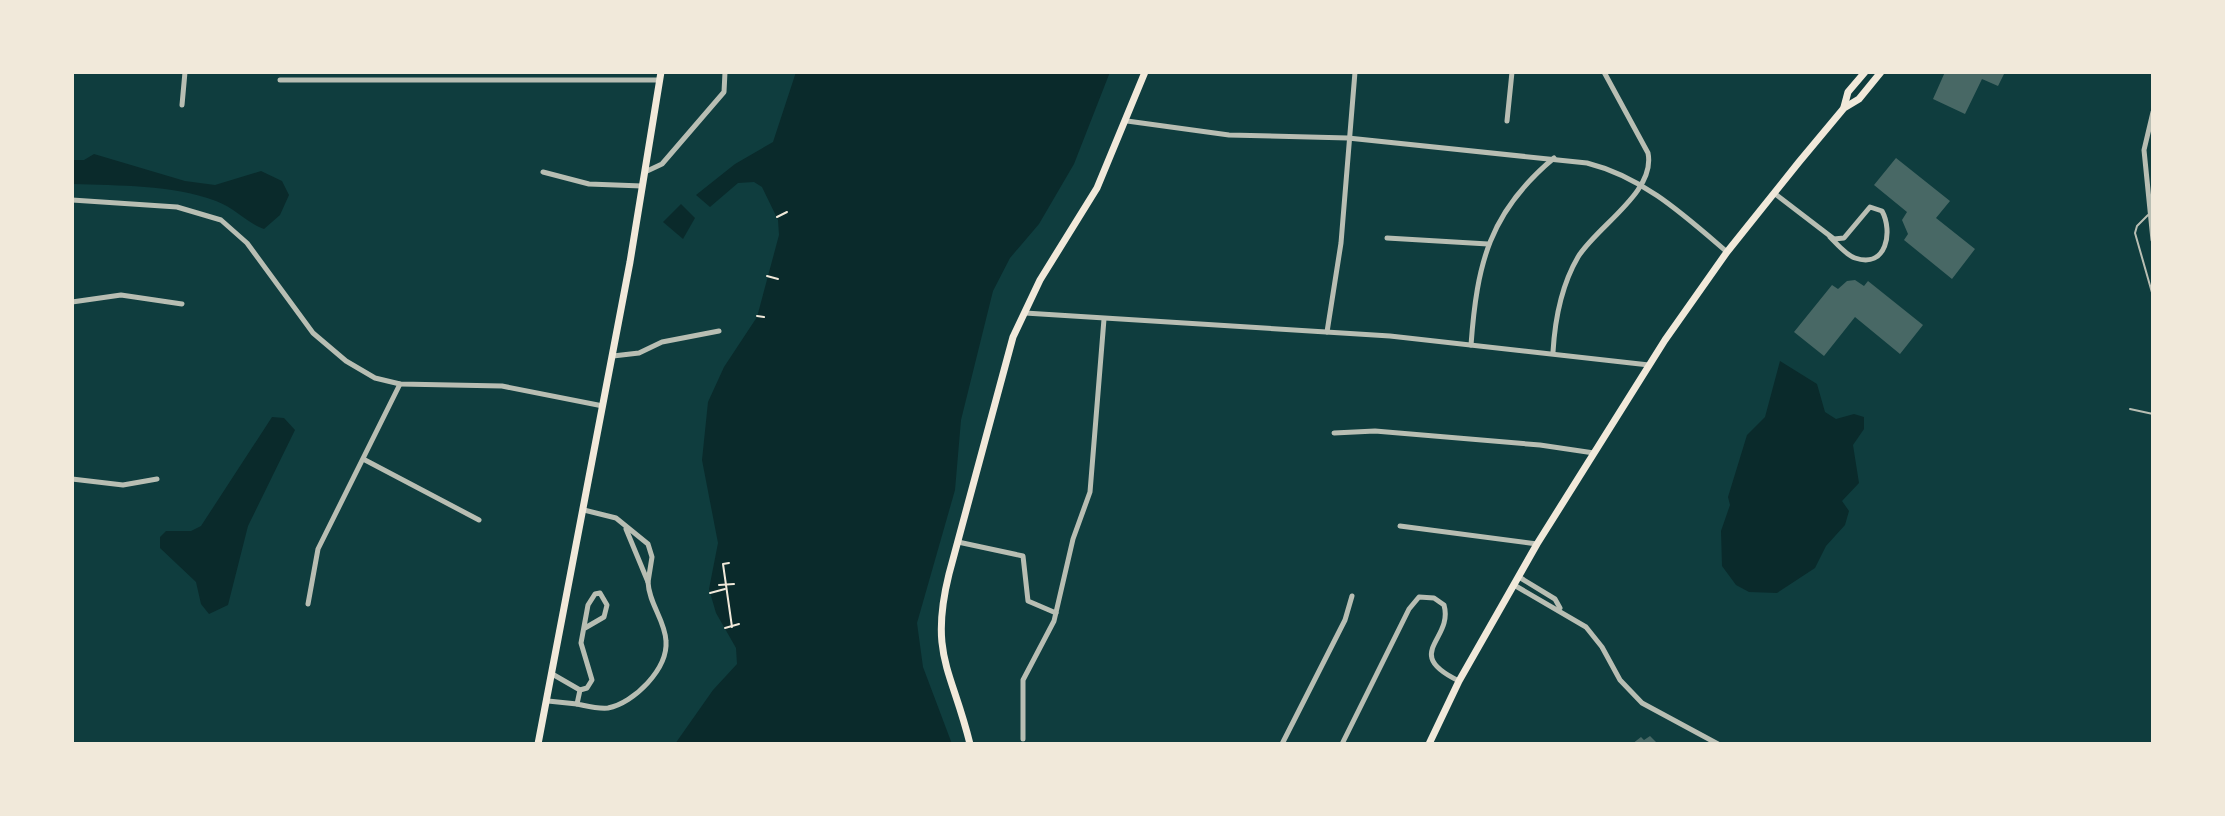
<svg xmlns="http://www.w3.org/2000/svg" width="2225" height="816" font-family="Inter,sans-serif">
<rect width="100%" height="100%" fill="#0f3d3e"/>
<!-- water -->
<g fill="#0a2a2b">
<path d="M 796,72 L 1110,72 L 1074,164 L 1039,224 L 1010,258 L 993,291 L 961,420 L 955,490 L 917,623 L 923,667 L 952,744 L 675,744 L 713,690 L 737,664 L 736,648 L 716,613 L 709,589 L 718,543 L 702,460 L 708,402 L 724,367 L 757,317 L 779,235 L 778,220 L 762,187 L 754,182 L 738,183 L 710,207 L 696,195 L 735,164 L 773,142 Z"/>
<path d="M 94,154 L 185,181 L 215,185 L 261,171 L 282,181 L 289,195 L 280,215 L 264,229 C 250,225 235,208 216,201 C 170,184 120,186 72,184 L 72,160 L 84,160 Z"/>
<path d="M 681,204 L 695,218 L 683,239 L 663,222 Z"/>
<path d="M 1780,361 L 1817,384 L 1825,412 L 1836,419 L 1854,414 L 1864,417 L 1864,429 L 1853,445 L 1859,483 L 1842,501 L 1849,511 L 1845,525 L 1826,546 L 1815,568 L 1777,593 L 1749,592 L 1736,585 L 1722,566 L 1721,531 L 1730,505 L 1728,497 L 1747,435 L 1765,417 Z"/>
<path d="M 272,417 L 284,418 L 295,430 L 248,526 L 228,605 L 209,614 L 201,604 L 196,582 L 160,548 L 160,537 L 166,531 L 191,531 L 201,526 Z"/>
</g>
<!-- building -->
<g fill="#486865">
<path d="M 1945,72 L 2005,72 L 1998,86 L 1982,79 L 1965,114 L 1933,99 Z"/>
<path d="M 1896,158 L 1950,201 L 1936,218 L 1975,249 L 1952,279 L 1904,240 L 1908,234 L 1902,220 L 1907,212 L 1874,185 Z"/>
<path d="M 1847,281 L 1855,280 L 1864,286 L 1868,281 L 1923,325 L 1900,354 L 1855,317 L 1824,356 L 1794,332 L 1832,285 L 1838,289 Z"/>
<path d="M 1650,736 L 1658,744 L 1632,744 L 1641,737 L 1644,740 Z"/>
</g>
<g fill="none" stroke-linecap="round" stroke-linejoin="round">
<!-- path -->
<g stroke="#f1e9da" stroke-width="2">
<path d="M 777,217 L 787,212"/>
<path d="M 767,276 L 778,279"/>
<path d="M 757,316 L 764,317"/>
<path d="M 729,563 L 723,564 L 732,627"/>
<path d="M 719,585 L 734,584"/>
<path d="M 710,593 L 725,589"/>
<path d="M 725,628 L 739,624"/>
</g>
<!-- service -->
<g stroke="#b8beb3" stroke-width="2">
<path d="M 2148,215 L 2137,226 L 2135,233 L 2153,296"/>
<path d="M 2130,409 L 2153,414"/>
</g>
<!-- minor -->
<g stroke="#b8beb3" stroke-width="5">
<path d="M 280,80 L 660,80"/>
<path d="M 182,105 L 185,72"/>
<path d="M 2153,112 L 2144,150 L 2153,240"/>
<path d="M 1127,121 L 1229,135 L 1348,138 L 1587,163 C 1643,177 1684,215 1727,252"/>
<path d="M 1507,121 L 1512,72"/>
<path d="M 543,172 L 589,184 L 642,186"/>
<path d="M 645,172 L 662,164 L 724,92 L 725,72"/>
<path d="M 1774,193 L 1834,239 L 1844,238 L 1870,207 L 1882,211 C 1893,231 1887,269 1855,258 C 1846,255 1837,244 1830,237"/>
<path d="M 72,200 L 177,207 L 221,220 L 247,243 L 313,333 L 346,361 L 375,378 L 400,384 L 502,386 L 603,406"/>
<path d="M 1387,238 L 1488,244"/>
<path d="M 72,302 L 121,295 L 182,304"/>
<path d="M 1025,313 L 1390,336 L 1649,365"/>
<path d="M 1327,332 L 1341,243 L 1355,72"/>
<path d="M 1471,345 C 1477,264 1489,212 1554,158"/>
<path d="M 1553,352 C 1555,318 1561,286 1578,257 C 1597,226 1656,192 1648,153 L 1604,72"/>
<path d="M 613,356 L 639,353 L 662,342 L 719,331"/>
<path d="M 1334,433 L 1375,431 L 1540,445 L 1594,453"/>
<path d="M 365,460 L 479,520"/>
<path d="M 72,479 L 123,485 L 157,479"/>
<path d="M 584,510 L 616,518 L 648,544 L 652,557 L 648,582 L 626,529"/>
<path d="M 1400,526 L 1537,544"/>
<path d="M 958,542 L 1023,556 L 1028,601 L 1056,613"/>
<path d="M 1519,577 L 1555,599 L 1560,608"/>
<path d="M 1514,585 L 1586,627 L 1602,647 L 1620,680 L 1642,703 L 1718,744"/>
<path d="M 308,604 L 318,549 L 400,384"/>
<path d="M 585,628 L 604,617 L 607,605 L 600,593 L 595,594 L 588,605 L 581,643 L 592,680 L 587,688 L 580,690 L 577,704 C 587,706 597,709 608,708 C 634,703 668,669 666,641 C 665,620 649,604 648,582"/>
<path d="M 554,675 L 580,690"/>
<path d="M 548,701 L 577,704"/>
<path d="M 1023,739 L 1023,680 L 1054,621 L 1073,539 L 1090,492 L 1104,319"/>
<path d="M 1282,744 L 1345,620 L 1352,596"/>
<path d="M 1342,744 L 1409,609 L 1419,597 L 1434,598 L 1444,605 C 1454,640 1401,653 1459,681"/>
</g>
<!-- secondary -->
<g stroke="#f1e9da" stroke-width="7">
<path d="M 1844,107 L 1848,92 L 1865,72"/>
<path d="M 538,744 L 630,262 L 661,72"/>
<path d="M 970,744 C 952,670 929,655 949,574 L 1013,337 L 1040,280 L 1097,188 L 1145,72"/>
<path d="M 1429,744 L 1459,681 L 1537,544 L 1665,340 L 1727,252 L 1799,162 L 1844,108 L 1859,99 L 1881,72"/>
</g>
</g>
<!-- border -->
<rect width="2225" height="816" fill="none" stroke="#f1e9da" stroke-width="148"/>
</svg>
